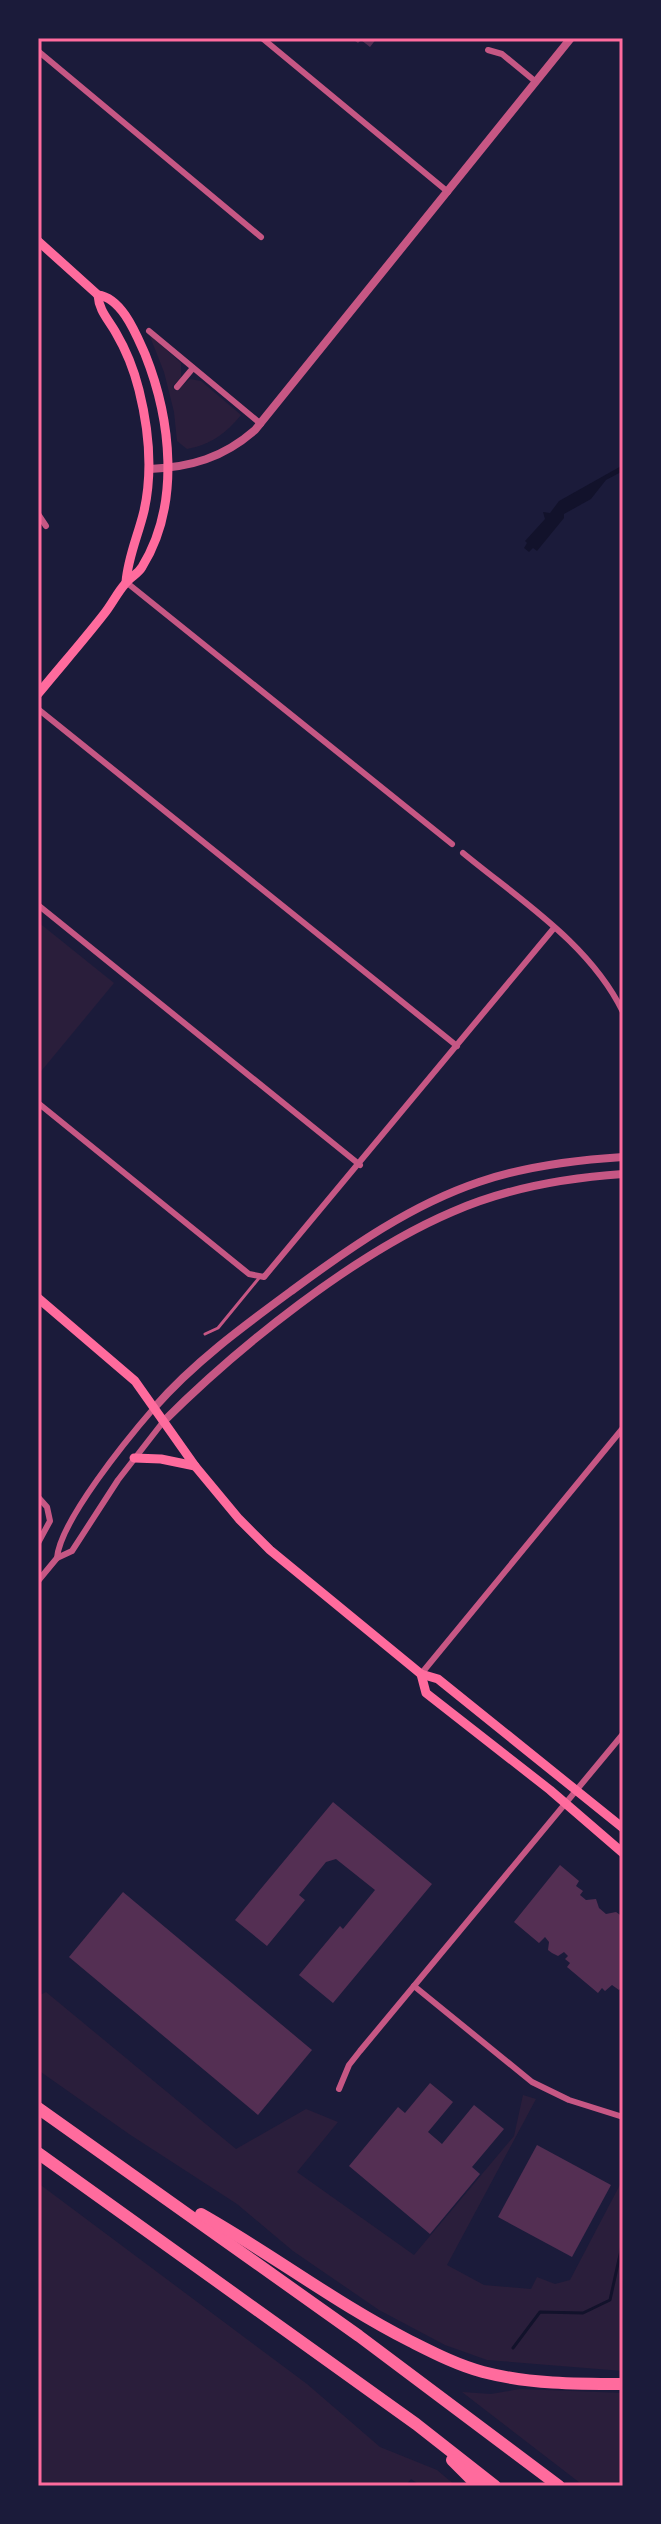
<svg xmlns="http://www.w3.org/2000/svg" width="661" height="2524" font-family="Spectral,serif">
<rect width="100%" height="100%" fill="#1b1b3a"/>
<!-- green -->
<g fill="#2a1e3b">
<path d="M 149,334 L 181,363 L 181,377 L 172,387 L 176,391 L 190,379 L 201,381 L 241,415 C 225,434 212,444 187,449 L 177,441 L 174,412 L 164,372 Z"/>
<path d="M 38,922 L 114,983 L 38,1075 Z"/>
<path d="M 46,1992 L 236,2149 L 306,2109 L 338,2122 L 297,2172 L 414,2255 L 514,2136 L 523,2095 L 536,2099 L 447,2265 L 484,2285 L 531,2289 L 537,2277 L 555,2284 L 570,2280 L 623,2179 L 623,2371 L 487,2360 L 445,2345 L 379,2310 L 293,2251 L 237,2204 L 129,2134 L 38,2070 L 38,1996 Z"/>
<path d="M 38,2183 L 307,2384 L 380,2447 L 437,2470 L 456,2486 L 421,2486 L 411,2479 L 405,2486 L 38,2486 Z"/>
<path d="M 520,2389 L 623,2393 L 623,2486 L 584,2486 L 462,2392 L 491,2394 Z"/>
</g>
<!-- water -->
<path fill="#12122b" d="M 623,465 L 623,471 L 606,480 L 591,499 L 564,514 L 564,518 L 537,551 L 533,548 L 529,552 L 524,548 L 527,543 L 525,541 L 545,519 L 543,512 L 550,513 L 559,501 Z"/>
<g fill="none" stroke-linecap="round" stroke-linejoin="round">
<!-- stream -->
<path stroke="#12122b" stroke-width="3" d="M 513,2348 L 540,2312 L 583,2313 L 610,2300 L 623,2241"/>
</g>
<!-- building -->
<g fill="#542f53">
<path d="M 351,38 L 377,38 L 370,47 L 361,40 L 358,43 Z"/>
<path d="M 333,1802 L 432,1884 L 333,2003 L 299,1975 L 340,1926 L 343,1929 L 375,1890 L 336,1859 L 326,1862 L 299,1895 L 305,1900 L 267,1946 L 235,1920 Z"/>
<path d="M 560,1865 L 579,1881 L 576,1886 L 583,1891 L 580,1895 L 586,1900 L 596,1899 L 599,1908 L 606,1914 L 616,1912 L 623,1917 L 623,1985 L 619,1990 L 612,1985 L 605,1991 L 602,1988 L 598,1993 L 567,1967 L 570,1963 L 565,1959 L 568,1956 L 564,1952 L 558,1956 L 552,1953 L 548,1950 L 549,1942 L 545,1937 L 539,1943 L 514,1922 Z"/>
<path d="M 123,1892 L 312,2050 L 258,2115 L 69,1957 Z"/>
<path d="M 430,2083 L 453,2102 L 428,2132 L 442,2144 L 474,2105 L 504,2129 L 472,2167 L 480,2174 L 430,2234 L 349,2166 L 398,2107 L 405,2113 Z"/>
<path d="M 537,2145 L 611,2185 L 572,2257 L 498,2217 Z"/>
</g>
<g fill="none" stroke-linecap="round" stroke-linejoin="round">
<!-- service -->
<path stroke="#c65784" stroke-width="3" d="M 205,1334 L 218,1328 L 259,1278"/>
<!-- minor -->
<g stroke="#c65784" stroke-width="6">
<path d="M 262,38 L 448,192"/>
<path d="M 488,50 L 502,54 L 536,82"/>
<path d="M 38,51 L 261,237"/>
<path d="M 149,331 L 261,424"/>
<path d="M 177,387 L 193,368"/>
<path d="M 38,514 L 46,526"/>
<path d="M 126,582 L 452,844"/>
<path d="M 38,709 L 457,1046"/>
<path d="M 463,853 C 520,900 590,944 623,1012"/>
<path d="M 38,905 L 360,1165"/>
<path d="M 38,1103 L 249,1274 L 264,1277 L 554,928"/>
<path d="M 38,1497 L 47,1507 L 50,1521 L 38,1543"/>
<path d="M 57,1558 C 60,1521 128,1438 154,1408"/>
<path d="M 38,1581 L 57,1558 L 72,1551 L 118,1480 L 163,1422"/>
<path d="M 421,1674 L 623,1428"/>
<path d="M 414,1986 L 532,2082 L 569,2100 L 623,2117"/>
<path d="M 339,2089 L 349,2065 L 360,2051 L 623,1734"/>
</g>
<!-- tertiary -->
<g stroke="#c65784" stroke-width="8">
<path d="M 150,469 C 191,467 223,458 255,430 L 571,38"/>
<path d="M 154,1408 C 194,1362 245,1325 294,1289 C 351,1247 411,1205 479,1182 C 526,1166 574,1160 623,1157"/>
<path d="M 163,1422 C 239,1346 354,1254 452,1212 C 506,1188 564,1178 623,1174"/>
</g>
<!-- secondary -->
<g stroke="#ff6b9d" stroke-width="9">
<path d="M 38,241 L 98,295 C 122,298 136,334 145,354 C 171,419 181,504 142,567 C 138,574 130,577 125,584 C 117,593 112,604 104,614 C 83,641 60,667 38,694"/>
<path d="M 98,295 C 99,311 108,319 116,333 C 126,350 134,370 139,390 C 149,430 153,471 144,511 C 138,536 128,557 126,582"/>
<path d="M 38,1298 L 135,1381 L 195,1466 L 239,1519 L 270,1550 L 421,1674 L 438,1679 L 623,1828"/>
<path d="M 134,1458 L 161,1459 L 195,1466"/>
<path d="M 421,1674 L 426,1693 L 550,1790 L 623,1853"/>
</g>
<!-- motorway -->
<g stroke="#ff6b9d" stroke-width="12">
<path d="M 38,2108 L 359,2336 L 559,2486"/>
<path d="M 38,2153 L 416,2424 L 495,2486"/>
<path d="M 201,2214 C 272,2254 337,2304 410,2341 C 434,2353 457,2365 483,2372 C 529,2384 576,2384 623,2384"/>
<path d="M 452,2460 L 478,2486"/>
</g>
</g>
<!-- border -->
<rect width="661" height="2524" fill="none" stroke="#1b1b3a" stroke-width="80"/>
<rect x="40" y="40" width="581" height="2444" fill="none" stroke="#ff6b9d" stroke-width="3"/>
</svg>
